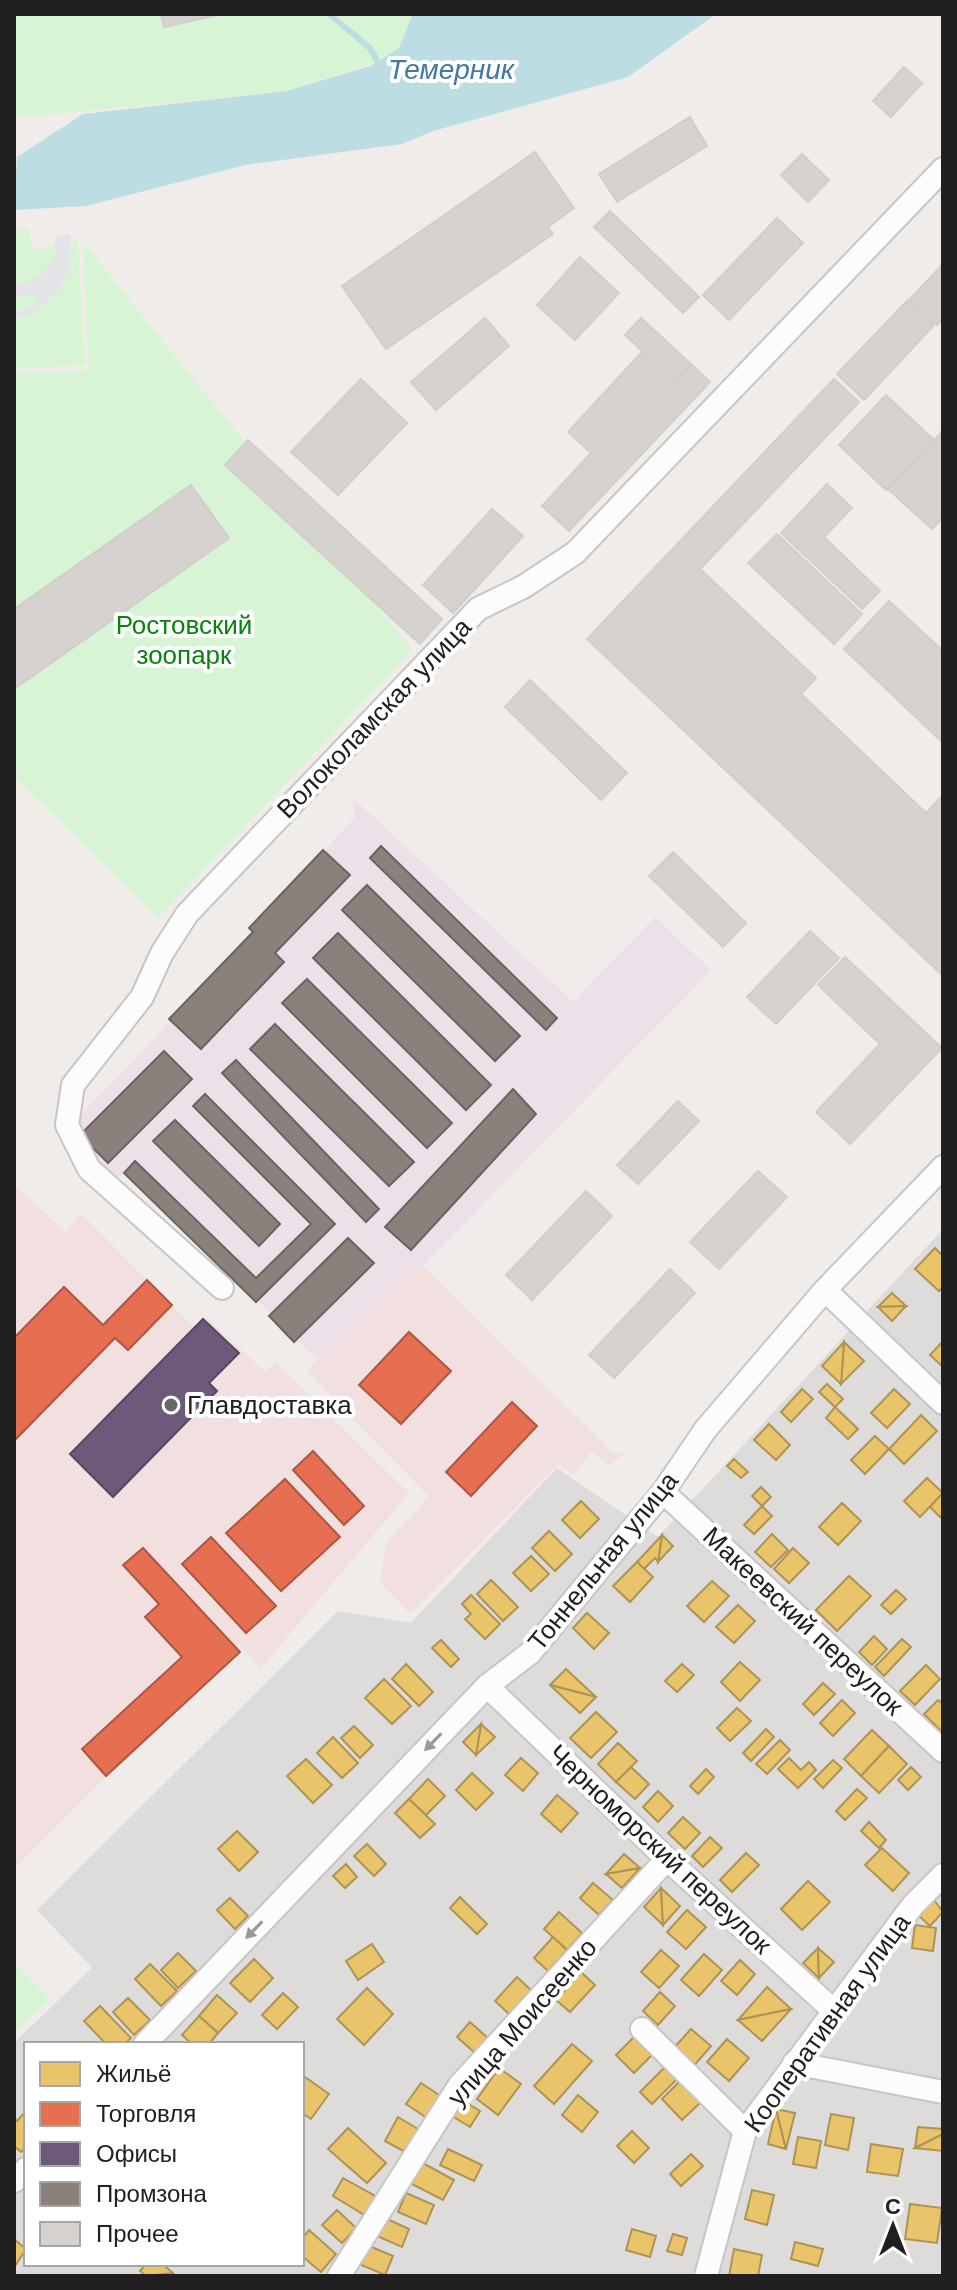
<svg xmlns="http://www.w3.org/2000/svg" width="957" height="2290" font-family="'DM Sans',sans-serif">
<rect width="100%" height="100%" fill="#efece9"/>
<!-- residential -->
<path fill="#dedcda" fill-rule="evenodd" d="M 943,1229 L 943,2276 L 14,2276 L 14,2043 L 92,1968 L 37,1910 L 338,1611 L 411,1623 L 557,1468 L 658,1537 ZM 26,2044 L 302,2044 L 302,2264 L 26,2264 Z"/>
<!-- commercial -->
<g fill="#f1e0df">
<path d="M 14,1184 L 65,1232 L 82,1214 L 196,1330 L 207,1318 L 265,1372 L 275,1362 L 409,1493 L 261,1668 L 238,1644 L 14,1868 Z"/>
<path d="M 414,1266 L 423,1266 L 613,1453 L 625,1453 L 609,1466 L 592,1451 L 574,1475 L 558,1464 L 410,1614 L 380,1581 L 386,1543 L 429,1497 L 307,1371 Z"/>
</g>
<!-- industrial -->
<path fill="#ece1e8" d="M 353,798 L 573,1002 L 655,917 L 711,970 L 423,1266 L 414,1266 L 317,1359 L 173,1216 L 124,1174 L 115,1179 L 68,1128 L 155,1038 L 355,817 Z"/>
<!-- park -->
<g fill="#d7f4d5">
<path d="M 14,14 L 413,14 L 399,48 L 379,62 L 286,91 L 14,118 Z"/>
<path d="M 28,228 L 32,250 L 78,241 L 85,365 L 14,369 L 14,230 Z"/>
<path d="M 83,242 L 412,650 L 158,918 L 14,776 L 14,373 L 88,370 Z"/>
<path d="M 14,1963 L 50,1999 L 14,2034 Z"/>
</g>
<!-- plaza -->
<path fill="#e4e3e8" d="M 71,234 L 70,265 L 59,290 L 36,311 L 14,320 L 14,314 L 34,305 L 38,299 L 33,294 L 14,298 L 14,283 L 29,282 L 43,274 L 55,257 L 55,236 Z"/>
<!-- water -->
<path fill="#bcdde2" d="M 413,14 L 716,14 L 628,77 L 433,131 L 402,144 L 245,165 L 86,206 L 14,210 L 17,157 L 83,114 L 286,91 L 371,66 L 399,48 Z"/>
<!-- homes -->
<g fill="#e9c46a" stroke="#ad9354" stroke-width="2">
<path d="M 935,1248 L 943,1256 L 943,1287 L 939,1291 L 915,1269 Z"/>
<path d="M 892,1293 L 906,1306 L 878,1307 Z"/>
<path d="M 906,1306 L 892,1321 L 878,1307 Z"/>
<path d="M 943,1341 L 943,1367 L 930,1355 Z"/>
<path d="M 844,1342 L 864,1361 L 841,1384 Z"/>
<path d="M 844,1342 L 841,1384 L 822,1366 Z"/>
<path d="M 827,1384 L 843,1399 L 835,1407 L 819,1392 Z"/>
<path d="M 802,1389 L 813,1399 L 791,1422 L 781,1412 Z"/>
<path d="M 894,1389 L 910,1404 L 887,1428 L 871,1413 Z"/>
<path d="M 835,1407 L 858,1429 L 848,1439 L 826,1418 Z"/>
<path d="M 921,1415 L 937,1431 L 904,1464 L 889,1449 Z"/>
<path d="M 769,1424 L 790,1445 L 776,1460 L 754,1440 Z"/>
<path d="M 875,1436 L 889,1449 L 865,1474 L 851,1460 Z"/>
<path d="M 734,1459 L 748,1472 L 741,1478 L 727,1466 Z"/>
<path d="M 927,1478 L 943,1493 L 920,1517 L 904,1501 Z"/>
<path d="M 761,1487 L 771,1497 L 762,1506 L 752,1496 Z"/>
<path d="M 943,1493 L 943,1514 L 940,1517 L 930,1507 Z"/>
<path d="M 581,1501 L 599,1519 L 580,1538 L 562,1520 Z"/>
<path d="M 842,1503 L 861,1521 L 838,1545 L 819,1527 Z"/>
<path d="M 762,1506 L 772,1516 L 754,1534 L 744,1525 Z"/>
<path d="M 549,1531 L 572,1554 L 555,1571 L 532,1548 Z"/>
<path d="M 772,1534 L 788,1550 L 771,1567 L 755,1552 Z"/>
<path d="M 662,1535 L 673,1546 L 658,1562 Z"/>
<path d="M 662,1535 L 658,1562 L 655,1558 L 644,1569 L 637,1562 Z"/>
<path d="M 793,1548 L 809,1563 L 789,1583 L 774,1569 Z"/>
<path d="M 531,1556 L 549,1574 L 531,1591 L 513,1573 Z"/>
<path d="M 637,1562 L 653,1577 L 630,1602 L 613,1586 Z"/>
<path d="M 849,1576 L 871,1596 L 837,1631 L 816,1610 Z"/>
<path d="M 491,1580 L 518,1607 L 503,1621 L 477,1594 Z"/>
<path d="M 712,1581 L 729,1596 L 704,1622 L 687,1606 Z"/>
<path d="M 896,1590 L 906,1599 L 891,1614 L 881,1605 Z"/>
<path d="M 471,1595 L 500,1624 L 485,1639 L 465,1619 L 471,1614 L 462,1604 Z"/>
<path d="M 738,1605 L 755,1621 L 734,1643 L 716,1627 Z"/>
<path d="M 587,1613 L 609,1633 L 594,1649 L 573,1628 Z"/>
<path d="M 874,1636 L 887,1649 L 872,1665 L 859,1652 Z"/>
<path d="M 902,1639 L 911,1647 L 884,1676 L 875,1667 Z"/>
<path d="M 441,1640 L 459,1659 L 451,1667 L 432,1648 Z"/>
<path d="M 740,1662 L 760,1680 L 740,1701 L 721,1682 Z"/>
<path d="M 406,1664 L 433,1692 L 419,1706 L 392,1679 Z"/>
<path d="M 682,1664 L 694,1675 L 677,1692 L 665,1681 Z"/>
<path d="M 926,1665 L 940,1679 L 915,1705 L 900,1691 Z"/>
<path d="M 566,1669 L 596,1697 L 550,1685 Z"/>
<path d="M 384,1679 L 411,1706 L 392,1724 L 365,1698 Z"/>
<path d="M 823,1683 L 835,1694 L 814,1715 L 803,1704 Z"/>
<path d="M 550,1685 L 596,1697 L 580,1713 Z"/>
<path d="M 842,1700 L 855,1713 L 833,1736 L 820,1723 Z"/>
<path d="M 938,1700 L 943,1704 L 942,1732 L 924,1714 Z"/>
<path d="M 737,1708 L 751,1721 L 730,1741 L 717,1728 Z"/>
<path d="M 596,1712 L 617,1732 L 591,1758 L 570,1738 Z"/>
<path d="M 481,1724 L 495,1737 L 476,1755 Z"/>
<path d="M 481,1724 L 476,1755 L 463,1742 Z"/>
<path d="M 354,1726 L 373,1745 L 360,1758 L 341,1738 Z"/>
<path d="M 766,1729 L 774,1737 L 751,1761 L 743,1753 Z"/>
<path d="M 872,1730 L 889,1746 L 861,1776 L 844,1759 Z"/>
<path d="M 333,1737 L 358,1763 L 342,1778 L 317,1753 Z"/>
<path d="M 780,1740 L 790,1750 L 767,1774 L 756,1764 Z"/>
<path d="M 618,1743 L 637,1761 L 616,1782 L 598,1764 Z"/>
<path d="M 889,1746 L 907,1764 L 879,1793 L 861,1776 Z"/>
<path d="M 521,1758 L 538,1773 L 523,1791 L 505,1775 Z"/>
<path d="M 789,1758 L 801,1770 L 809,1762 L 816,1770 L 798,1788 L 778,1769 Z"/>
<path d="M 306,1759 L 332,1785 L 313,1803 L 287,1776 Z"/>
<path d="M 833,1760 L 842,1768 L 823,1788 L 814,1779 Z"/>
<path d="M 631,1767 L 649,1784 L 635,1799 L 616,1782 Z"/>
<path d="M 911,1767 L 921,1777 L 908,1790 L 898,1780 Z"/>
<path d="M 706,1769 L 714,1777 L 698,1794 L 690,1786 Z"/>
<path d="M 472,1773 L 493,1793 L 476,1810 L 456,1790 Z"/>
<path d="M 428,1779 L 445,1796 L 426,1815 L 409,1799 Z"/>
<path d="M 857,1789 L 867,1798 L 845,1820 L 836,1811 Z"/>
<path d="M 658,1791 L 673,1806 L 658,1822 L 643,1807 Z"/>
<path d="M 557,1795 L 578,1813 L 561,1832 L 541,1814 Z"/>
<path d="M 409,1799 L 435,1824 L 420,1838 L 395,1813 Z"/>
<path d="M 683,1817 L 700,1833 L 685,1849 L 668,1833 Z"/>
<path d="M 869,1822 L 886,1840 L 879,1848 L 861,1831 Z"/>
<path d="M 237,1831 L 258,1852 L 239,1871 L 218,1849 Z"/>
<path d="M 710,1837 L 722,1848 L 703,1867 L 692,1856 Z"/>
<path d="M 367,1844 L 386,1864 L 374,1876 L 354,1856 Z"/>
<path d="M 882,1848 L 909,1873 L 893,1891 L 865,1865 Z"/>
<path d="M 746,1853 L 759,1865 L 732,1892 L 720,1880 Z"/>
<path d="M 624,1854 L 640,1868 L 606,1874 Z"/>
<path d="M 346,1864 L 357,1877 L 345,1888 L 333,1876 Z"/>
<path d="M 640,1868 L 622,1888 L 606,1874 Z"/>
<path d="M 808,1881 L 830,1902 L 802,1930 L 781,1909 Z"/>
<path d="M 593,1883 L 613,1900 L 599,1915 L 580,1898 Z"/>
<path d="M 661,1888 L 663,1925 L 644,1907 Z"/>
<path d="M 661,1888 L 680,1906 L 663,1925 Z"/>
<path d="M 460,1897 L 487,1924 L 477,1934 L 450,1908 Z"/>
<path d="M 230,1898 L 248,1916 L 235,1929 L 217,1910 Z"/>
<path d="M 934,1900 L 943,1912 L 930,1926 L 919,1916 Z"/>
<path d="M 687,1910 L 706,1927 L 686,1949 L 667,1932 Z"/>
<path d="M 559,1912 L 582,1933 L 567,1950 L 544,1929 Z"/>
<path d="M 915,1925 L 936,1928 L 933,1951 L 912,1948 Z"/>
<path d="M 553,1937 L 567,1950 L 548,1971 L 534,1958 Z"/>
<path d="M 372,1944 L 384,1962 L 358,1980 L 346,1961 Z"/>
<path d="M 818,1948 L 819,1978 L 803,1963 Z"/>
<path d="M 818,1948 L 834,1962 L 819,1978 Z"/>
<path d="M 661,1950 L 679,1966 L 659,1988 L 641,1972 Z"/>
<path d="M 178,1953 L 196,1971 L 178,1988 L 161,1970 Z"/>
<path d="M 704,1954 L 722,1970 L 699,1996 L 681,1980 Z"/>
<path d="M 254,1959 L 273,1978 L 250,2002 L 230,1983 Z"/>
<path d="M 740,1960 L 755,1974 L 737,1995 L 721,1981 Z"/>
<path d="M 150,1964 L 177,1991 L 161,2006 L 135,1979 Z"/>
<path d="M 581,1972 L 595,1985 L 570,2012 L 556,2000 Z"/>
<path d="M 517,1977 L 531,1990 L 509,2014 L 495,2001 Z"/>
<path d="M 767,1987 L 791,2009 L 738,2020 Z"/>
<path d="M 367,1988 L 393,2014 L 364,2045 L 337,2019 Z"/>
<path d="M 660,1992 L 675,2006 L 658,2025 L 643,2011 Z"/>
<path d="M 283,1993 L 298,2007 L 277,2029 L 262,2015 Z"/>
<path d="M 217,1995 L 237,2013 L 218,2033 L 199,2016 Z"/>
<path d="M 128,1998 L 150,2020 L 134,2035 L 113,2012 Z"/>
<path d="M 100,2006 L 131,2038 L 125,2044 L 106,2044 L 84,2021 Z"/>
<path d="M 791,2009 L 762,2041 L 738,2020 Z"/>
<path d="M 199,2016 L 218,2033 L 209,2044 L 192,2044 L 182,2035 Z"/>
<path d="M 470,2022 L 489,2039 L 476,2054 L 457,2037 Z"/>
<path d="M 691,2029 L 711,2046 L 692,2068 L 672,2050 Z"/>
<path d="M 634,2037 L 652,2055 L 634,2073 L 616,2055 Z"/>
<path d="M 727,2039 L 749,2058 L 729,2081 L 707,2062 Z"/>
<path d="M 572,2044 L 592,2061 L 554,2104 L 534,2086 Z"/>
<path d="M 667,2065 L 679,2077 L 652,2104 L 640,2092 Z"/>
<path d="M 499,2068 L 521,2084 L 498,2115 L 477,2099 Z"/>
<path d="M 305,2077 L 329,2094 L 311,2119 L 302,2113 L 302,2082 Z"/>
<path d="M 681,2080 L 702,2101 L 682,2120 L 662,2099 Z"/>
<path d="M 421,2083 L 442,2097 L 427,2118 L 406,2104 Z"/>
<path d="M 578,2095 L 598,2112 L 582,2132 L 562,2115 Z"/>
<path d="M 462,2100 L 480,2111 L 470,2127 L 452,2116 Z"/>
<path d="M 776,2109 L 786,2149 L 768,2144 Z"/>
<path d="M 776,2109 L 795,2113 L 786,2149 Z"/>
<path d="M 26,2111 L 26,2147 L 21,2152 L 14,2146 L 14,2118 L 17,2121 Z"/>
<path d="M 831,2114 L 854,2118 L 848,2150 L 825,2145 Z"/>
<path d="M 398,2117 L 418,2129 L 405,2152 L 385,2141 Z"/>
<path d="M 918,2127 L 943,2129 L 943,2134 L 915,2148 Z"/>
<path d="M 348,2128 L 386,2163 L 367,2183 L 328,2149 Z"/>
<path d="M 632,2131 L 649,2148 L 634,2163 L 617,2146 Z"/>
<path d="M 943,2134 L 943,2151 L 915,2148 Z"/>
<path d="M 798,2137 L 821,2141 L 816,2168 L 793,2164 Z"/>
<path d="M 871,2144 L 903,2149 L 898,2176 L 867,2172 Z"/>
<path d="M 448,2149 L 482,2165 L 474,2181 L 440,2165 Z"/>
<path d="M 691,2154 L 703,2166 L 681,2186 L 670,2174 Z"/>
<path d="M 419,2161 L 454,2180 L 443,2200 L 408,2182 Z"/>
<path d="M 343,2178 L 377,2197 L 366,2216 L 333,2196 Z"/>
<path d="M 752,2190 L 774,2195 L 767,2225 L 745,2219 Z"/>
<path d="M 406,2193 L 434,2205 L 426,2224 L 398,2212 Z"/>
<path d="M 910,2204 L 942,2208 L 937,2243 L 905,2239 Z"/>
<path d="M 337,2210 L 356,2228 L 342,2243 L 322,2225 Z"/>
<path d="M 385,2218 L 409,2229 L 402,2247 L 377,2236 Z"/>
<path d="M 632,2229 L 656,2236 L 650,2257 L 626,2250 Z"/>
<path d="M 309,2230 L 336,2254 L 321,2272 L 302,2256 L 302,2239 Z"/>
<path d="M 673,2234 L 687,2238 L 682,2255 L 667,2251 Z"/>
<path d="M 14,2239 L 26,2249 L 15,2266 L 14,2264 Z"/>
<path d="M 795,2242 L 823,2249 L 818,2266 L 791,2259 Z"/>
<path d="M 367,2245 L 393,2256 L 385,2275 L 359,2264 Z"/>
<path d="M 734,2249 L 762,2255 L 758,2276 L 729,2276 Z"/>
<path d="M 146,2264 L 162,2264 L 173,2273 L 146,2276 L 140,2271 Z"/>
</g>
<!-- shops -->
<g fill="#e76f51" stroke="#ab5742" stroke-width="2">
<path d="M 147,1280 L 172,1305 L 128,1350 L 115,1338 L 14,1441 L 14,1338 L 64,1287 L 103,1325 Z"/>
<path d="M 409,1332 L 451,1371 L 401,1424 L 359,1385 Z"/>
<path d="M 512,1402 L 537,1426 L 471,1496 L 446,1472 Z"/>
<path d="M 313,1451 L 364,1506 L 344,1525 L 293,1470 Z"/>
<path d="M 285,1479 L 340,1537 L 281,1591 L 226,1533 Z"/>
<path d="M 211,1537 L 276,1606 L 246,1633 L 182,1564 Z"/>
<path d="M 143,1548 L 240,1652 L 106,1776 L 82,1749 L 182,1657 L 145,1617 L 159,1604 L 123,1565 Z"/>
</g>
<!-- offices -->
<path fill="#6d597a" stroke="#56485f" stroke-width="2" d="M 203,1319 L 239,1353 L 209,1383 L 217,1391 L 113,1497 L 70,1454 Z"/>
<!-- industry -->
<g fill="#8a817c" stroke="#6a6460" stroke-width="2">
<path d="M 381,846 L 557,1018 L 546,1030 L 370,858 Z"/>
<path d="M 323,850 L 350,875 L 275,953 L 284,962 L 201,1049 L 169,1019 L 253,932 L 249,928 Z"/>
<path d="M 367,885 L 520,1036 L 495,1061 L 342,910 Z"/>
<path d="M 338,933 L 491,1085 L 466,1110 L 313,958 Z"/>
<path d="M 307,979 L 452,1123 L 427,1148 L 282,1003 Z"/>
<path d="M 275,1024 L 414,1162 L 389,1186 L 250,1049 Z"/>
<path d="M 164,1051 L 192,1079 L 108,1163 L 80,1135 Z"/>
<path d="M 236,1060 L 379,1209 L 366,1222 L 222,1073 Z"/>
<path d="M 513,1089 L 536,1114 L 411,1250 L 385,1227 Z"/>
<path d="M 205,1094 L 335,1224 L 256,1302 L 124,1173 L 135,1161 L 256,1278 L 311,1224 L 193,1106 Z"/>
<path d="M 175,1120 L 280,1224 L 259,1246 L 153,1141 Z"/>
<path d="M 348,1238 L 374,1263 L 294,1342 L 269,1316 Z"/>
</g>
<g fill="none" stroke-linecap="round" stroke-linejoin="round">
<!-- stream -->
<path stroke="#bcdde2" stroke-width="6" d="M 329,14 L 370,48 L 381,68"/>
</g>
<!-- building -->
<g fill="#d6d2d0" stroke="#d2ceca" stroke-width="2">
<path d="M 161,14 L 222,14 L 164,27 Z"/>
<path d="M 904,67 L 922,83 L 891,117 L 873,101 Z"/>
<path d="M 690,117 L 707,146 L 617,202 L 599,174 Z"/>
<path d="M 535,152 L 574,208 L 548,227 L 553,234 L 386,349 L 342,286 Z"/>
<path d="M 802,154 L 829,180 L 808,202 L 781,175 Z"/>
<path d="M 610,211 L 699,297 L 683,313 L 594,227 Z"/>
<path d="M 777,218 L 803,243 L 729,320 L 703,295 Z"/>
<path d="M 580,257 L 619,293 L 575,340 L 537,305 Z"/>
<path d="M 943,264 L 943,319 L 937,325 L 910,299 Z"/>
<path d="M 908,300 L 934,325 L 864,400 L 837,374 Z"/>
<path d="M 485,318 L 509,346 L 436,410 L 411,382 Z"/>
<path d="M 641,318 L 691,364 L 675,382 L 625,335 Z"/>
<path d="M 642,352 L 675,382 L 691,364 L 710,382 L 569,531 L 542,506 L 591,453 L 568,432 Z"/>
<path d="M 361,379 L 407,423 L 338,495 L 291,452 Z"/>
<path d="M 834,379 L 859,402 L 700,569 L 816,678 L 801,694 L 926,813 L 943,795 L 943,976 L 587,639 Z"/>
<path d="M 886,395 L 934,440 L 886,490 L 839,445 Z"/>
<path d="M 943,431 L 943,517 L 932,529 L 888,489 Z"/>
<path d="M 248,440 L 442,619 L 420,644 L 225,465 Z"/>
<path d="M 827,484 L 852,508 L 824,537 L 880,591 L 862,609 L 781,533 Z"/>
<path d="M 191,485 L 229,538 L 14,689 L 14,609 Z"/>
<path d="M 492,509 L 523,536 L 453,613 L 423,585 Z"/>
<path d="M 777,534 L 862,614 L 834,644 L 748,563 Z"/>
<path d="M 889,601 L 943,651 L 943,743 L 844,649 Z"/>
<path d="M 530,680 L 627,773 L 601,800 L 505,707 Z"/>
<path d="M 673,852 L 746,923 L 723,947 L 649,876 Z"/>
<path d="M 810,931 L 839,958 L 776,1024 L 747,997 Z"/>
<path d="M 845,957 L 942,1048 L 850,1144 L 816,1112 L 880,1044 L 818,985 Z"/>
<path d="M 678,1101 L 699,1121 L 638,1184 L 617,1165 Z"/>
<path d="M 758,1171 L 787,1197 L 719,1269 L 690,1242 Z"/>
<path d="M 586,1191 L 612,1216 L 532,1300 L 506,1275 Z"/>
<path d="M 670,1269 L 695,1293 L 614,1378 L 589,1355 Z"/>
</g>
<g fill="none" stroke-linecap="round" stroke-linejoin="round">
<!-- street casing -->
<g stroke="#c7c6c5" stroke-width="26">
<g id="street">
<path d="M 222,1288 L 89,1169 L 67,1125 L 73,1085 L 142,997 L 162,953 L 187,914 L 478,609 L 523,587 L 575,553 L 943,169"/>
<path d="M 825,1290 L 943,1403"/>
<path d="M 663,1492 L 943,1751"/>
<path d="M 487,1686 L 667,1859 L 834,2011"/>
<path d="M 642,2029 L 745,2131"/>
<path d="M 145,2044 L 487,1686 L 530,1653 L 663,1492 L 705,1430 L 825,1290 L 943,1167"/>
<path d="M 794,2063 L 943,2092"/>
<path d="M 14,2181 L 26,2169"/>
<path d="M 339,2276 L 459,2086 L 667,1859"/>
<path d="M 706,2276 L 745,2131 L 913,1905 L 943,1875"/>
</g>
</g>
<!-- street -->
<use href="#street" stroke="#fdfcfc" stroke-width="22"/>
</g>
<!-- one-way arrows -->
<defs><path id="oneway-solid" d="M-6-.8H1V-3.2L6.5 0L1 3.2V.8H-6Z" transform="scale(2)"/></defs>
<g fill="#9a9999">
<use href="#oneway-solid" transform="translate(433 1742) rotate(134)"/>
<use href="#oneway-solid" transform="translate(254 1930) rotate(134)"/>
</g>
<!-- markers -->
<circle fill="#686766" stroke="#fff" stroke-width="3" cx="171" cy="1405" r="8"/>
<g text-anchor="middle" stroke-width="8" stroke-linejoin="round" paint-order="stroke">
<!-- park labels -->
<g font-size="26" fill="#09830c" stroke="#fff">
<text x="184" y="634">Ростовский<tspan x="184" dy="30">зоопарк</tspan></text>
</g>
<!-- street labels -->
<g font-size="26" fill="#202020" stroke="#fff">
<text transform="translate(374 718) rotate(-46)" y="9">Волоколамская улица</text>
<text transform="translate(603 1561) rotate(-51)" y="9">Тоннельная улица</text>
<text transform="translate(803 1621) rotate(43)" y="9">Макеевский переулок</text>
<text transform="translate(660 1849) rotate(43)" y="9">Черноморский переулок</text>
<text transform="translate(522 2022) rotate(-49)" y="9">улица Моисеенко</text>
<text transform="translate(827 2023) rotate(-54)" y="9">Кооперативная улица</text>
</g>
<!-- poi labels -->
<g font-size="26" fill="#202020" stroke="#fff" text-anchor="start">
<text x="187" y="1414">Главдоставка</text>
</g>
<!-- water labels -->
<g font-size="28" font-style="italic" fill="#4378a3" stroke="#fff">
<text x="451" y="79">Темерник</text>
</g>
</g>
<!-- border -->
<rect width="957" height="2290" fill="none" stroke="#202020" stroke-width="32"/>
<!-- legend -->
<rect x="24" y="2042" width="280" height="224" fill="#ffffff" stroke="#a6a6a6" stroke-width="2"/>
<rect x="40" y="2062" width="40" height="24" fill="#e9c46a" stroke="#a6a6a6" stroke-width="2"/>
<text x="96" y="2082" font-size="24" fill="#202020">Жильё</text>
<rect x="40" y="2102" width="40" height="24" fill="#e76f51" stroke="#a6a6a6" stroke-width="2"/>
<text x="96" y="2122" font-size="24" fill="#202020">Торговля</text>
<rect x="40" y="2142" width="40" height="24" fill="#6d597a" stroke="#a6a6a6" stroke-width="2"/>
<text x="96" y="2162" font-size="24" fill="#202020">Офисы</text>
<rect x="40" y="2182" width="40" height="24" fill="#8a817c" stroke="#a6a6a6" stroke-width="2"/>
<text x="96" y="2202" font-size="24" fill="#202020">Промзона</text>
<rect x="40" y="2222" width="40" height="24" fill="#d6d2d0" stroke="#a6a6a6" stroke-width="2"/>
<text x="96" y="2242" font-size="24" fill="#202020">Прочее</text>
<!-- north arrow -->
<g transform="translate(893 2226)" stroke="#ffffff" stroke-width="6" paint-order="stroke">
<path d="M0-6L14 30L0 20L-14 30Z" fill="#202020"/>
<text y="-12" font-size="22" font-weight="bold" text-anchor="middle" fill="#202020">С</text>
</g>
</svg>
